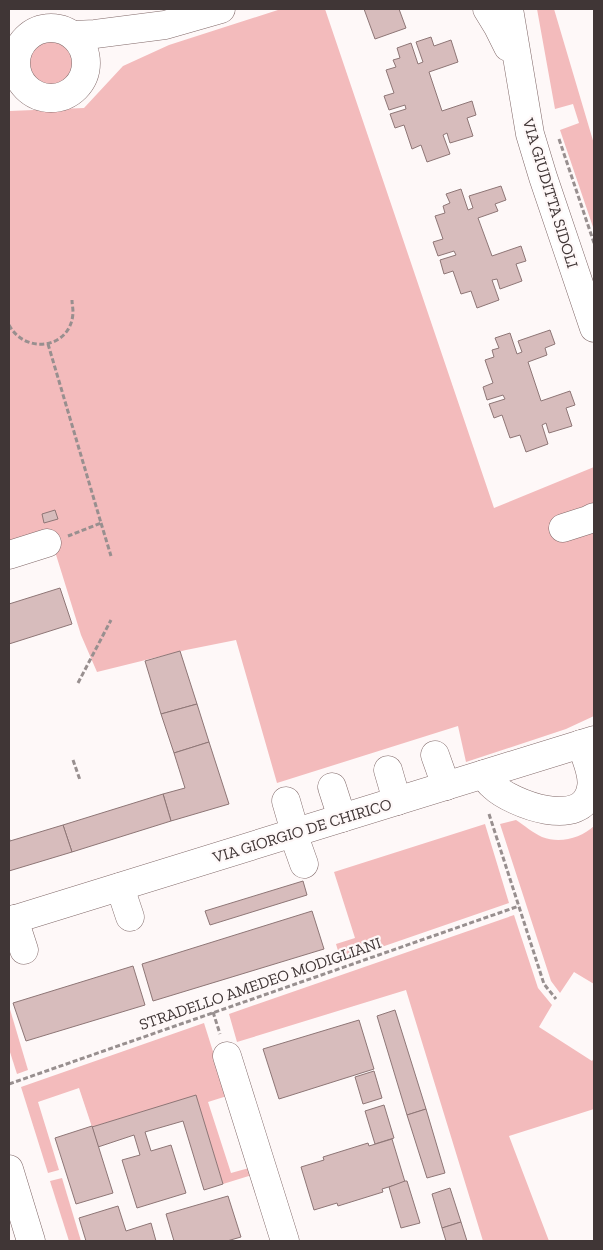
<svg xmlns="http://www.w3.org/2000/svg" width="603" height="1250" font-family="'Zilla Slab',serif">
<rect width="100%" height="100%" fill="#fef8f8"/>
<!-- green -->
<g fill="#f3bbbc">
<path d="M 281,9 L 325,9 L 494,508 L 594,467 L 594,716 L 566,729 L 466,762 L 458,726 L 277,783 L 236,640 L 186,650 L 97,672 L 81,635 L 48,529 L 9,542 L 9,111 L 84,108 L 123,66 L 169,45 Z"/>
<path d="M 537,9 L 554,9 L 594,144 L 594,230 L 560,130 L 579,123 L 573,104 L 555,109 Z"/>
<circle cx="50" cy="62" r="26"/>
<path d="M 516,820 C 524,825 533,833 542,837 C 560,844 581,838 594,826 L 594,984 L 574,972 L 560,993 L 551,981 L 500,824 Z"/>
<path d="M 485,824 L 509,903 L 341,961 L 336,944 L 355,938 L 334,872 Z"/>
<path d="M 514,915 L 538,988 L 552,1005 L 539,1027 L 592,1061 L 594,1058 L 594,1109 L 509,1136 L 549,1241 L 483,1241 L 406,990 L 237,1042 L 229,1014 Z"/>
<path d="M 9,1006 L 28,1070 L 17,1074 L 9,1049 Z"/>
<path d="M 204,1023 L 227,1096 L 208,1102 L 231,1173 L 249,1168 L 252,1175 L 223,1184 L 196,1096 L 92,1127 L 79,1088 L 38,1102 L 59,1170 L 48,1173 L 21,1087 Z"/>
<path d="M 62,1178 L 81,1241 L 69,1241 L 50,1181 Z"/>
</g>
<!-- building -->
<g fill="#d7bcbc" stroke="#8e7676">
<path d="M 364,9 L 399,9 L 406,28 L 375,39 Z"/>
<path d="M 431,37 L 434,46 L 451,40 L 458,62 L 429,72 L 442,111 L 472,101 L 476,115 L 467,118 L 473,136 L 450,143 L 447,133 L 443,135 L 450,154 L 427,162 L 421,145 L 412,149 L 404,125 L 395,128 L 390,114 L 406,109 L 405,105 L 389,110 L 384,96 L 394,93 L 386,70 L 396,67 L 393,60 L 400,58 L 397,48 L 411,43 L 418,64 L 423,62 L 416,42 Z"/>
<path d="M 501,186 L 506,200 L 495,204 L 498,211 L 478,218 L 492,256 L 521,246 L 526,261 L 516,264 L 522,281 L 500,289 L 497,279 L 492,280 L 499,300 L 477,308 L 471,291 L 461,294 L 453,271 L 444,274 L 440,260 L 456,255 L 454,251 L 438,256 L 433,242 L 443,239 L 435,216 L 445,213 L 443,206 L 450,203 L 446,194 L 461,189 L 468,210 L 473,208 L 469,196 Z"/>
<path d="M 550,330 L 555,344 L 545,348 L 547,355 L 528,362 L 541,401 L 570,391 L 575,405 L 566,408 L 572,426 L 549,433 L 546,423 L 542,425 L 548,444 L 526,452 L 520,435 L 510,438 L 502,415 L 494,418 L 489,404 L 505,399 L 503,395 L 487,400 L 483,387 L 493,383 L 485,360 L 494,357 L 492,350 L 499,348 L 495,338 L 510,333 L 517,354 L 522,352 L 518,341 Z"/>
<path d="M 55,510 L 58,519 L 44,523 L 42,514 Z"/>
<path d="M 60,588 L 72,624 L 9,644 L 9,604 Z"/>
<path d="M 180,651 L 197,704 L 161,714 L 145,661 Z"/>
<path d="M 197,704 L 209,742 L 174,753 L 161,714 Z"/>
<path d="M 209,742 L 229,804 L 171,821 L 163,794 L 185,788 L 174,753 Z"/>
<path d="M 163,794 L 171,821 L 72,852 L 63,825 Z"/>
<path d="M 63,825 L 72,852 L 9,871 L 9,836 L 10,841 Z"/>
<path d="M 303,881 L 307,895 L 210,925 L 205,911 Z"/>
<path d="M 312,911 L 324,949 L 153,1001 L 142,964 Z"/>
<path d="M 133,966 L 145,1005 L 26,1041 L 13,1003 Z"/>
<path d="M 395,1010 L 426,1109 L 407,1115 L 377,1016 Z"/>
<path d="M 359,1020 L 374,1069 L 279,1099 L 263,1049 Z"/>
<path d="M 374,1071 L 382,1098 L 363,1104 L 355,1077 Z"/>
<path d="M 196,1095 L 223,1184 L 204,1190 L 183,1121 L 145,1132 L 151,1151 L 171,1145 L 186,1193 L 137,1208 L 122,1160 L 140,1155 L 134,1135 L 98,1147 L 92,1127 Z"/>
<path d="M 384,1105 L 394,1138 L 375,1144 L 365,1111 Z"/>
<path d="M 426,1109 L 445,1173 L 427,1178 L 407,1115 Z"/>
<path d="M 92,1126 L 113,1193 L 76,1204 L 55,1138 Z"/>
<path d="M 392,1139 L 405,1182 L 382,1189 L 383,1192 L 338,1206 L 337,1203 L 314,1210 L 301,1167 L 324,1160 L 323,1157 L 368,1143 L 369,1146 Z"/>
<path d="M 405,1181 L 407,1181 L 420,1223 L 401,1228 L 389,1187 Z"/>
<path d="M 450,1188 L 461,1222 L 442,1228 L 432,1194 Z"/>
<path d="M 228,1196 L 241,1237 L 227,1241 L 174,1241 L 166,1214 Z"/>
<path d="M 118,1206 L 126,1231 L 151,1223 L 156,1241 L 86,1241 L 79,1218 Z"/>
<path d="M 461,1222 L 467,1241 L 446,1241 L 442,1228 Z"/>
</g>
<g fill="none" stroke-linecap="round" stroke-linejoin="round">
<!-- minor casing -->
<g stroke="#816969" stroke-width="29">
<g id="minor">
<path d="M 487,9 L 498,27 L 508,47"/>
<path d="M 509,9 L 530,134 L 543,177 L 594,328"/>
<circle cx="51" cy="63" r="35"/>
<path d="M 73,35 L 95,34 L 165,25 L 221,9"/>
<path d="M 563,528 L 588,520 L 594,517"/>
<path d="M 9,555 L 47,543"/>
<path d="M 435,755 L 446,786"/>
<path d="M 388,770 L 397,801"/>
<path d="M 484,774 C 486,778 489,783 493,786 C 512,804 584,831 591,788 C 594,774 585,757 581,744"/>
<path d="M 332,787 L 342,818"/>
<path d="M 286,801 L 295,832"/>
<path d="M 293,833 L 304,864"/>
<path d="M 120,887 L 130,917"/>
<path d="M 14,919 L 24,950"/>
<path d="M 9,921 L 594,740"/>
<path d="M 227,1056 L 285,1241"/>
<path d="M 9,1169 L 31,1241"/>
</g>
</g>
<!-- path -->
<g stroke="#988f8f" stroke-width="3" stroke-dasharray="5 2.5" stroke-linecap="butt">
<path d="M 559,139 L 594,243"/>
<path d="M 9,325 C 26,356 72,348 73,312 C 73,308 72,304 72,300"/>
<path d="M 48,344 L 101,523 L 68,536"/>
<path d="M 101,523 L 111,556"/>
<path d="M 78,683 L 111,620"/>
<path d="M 73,760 L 80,780"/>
<path d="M 489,814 L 544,984 L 556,999"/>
<path d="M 213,1012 L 220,1034"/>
<path d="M 9,1084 L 519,906"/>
</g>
<!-- minor -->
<use href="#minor" stroke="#fff" stroke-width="28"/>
</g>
<g text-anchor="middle" stroke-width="4.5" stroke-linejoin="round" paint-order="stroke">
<!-- street labels -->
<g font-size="16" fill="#403636" stroke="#fef8f8">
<text transform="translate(551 193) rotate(73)" y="6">VIA GIUDITTA SIDOLI</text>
<text transform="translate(302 830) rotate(-17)" y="6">VIA GIORGIO DE CHIRICO</text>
<text transform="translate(260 983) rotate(-19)" y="6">STRADELLO AMEDEO MODIGLIANI</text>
</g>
</g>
<!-- border -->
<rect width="603" height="1250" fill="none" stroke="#403636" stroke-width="20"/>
</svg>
